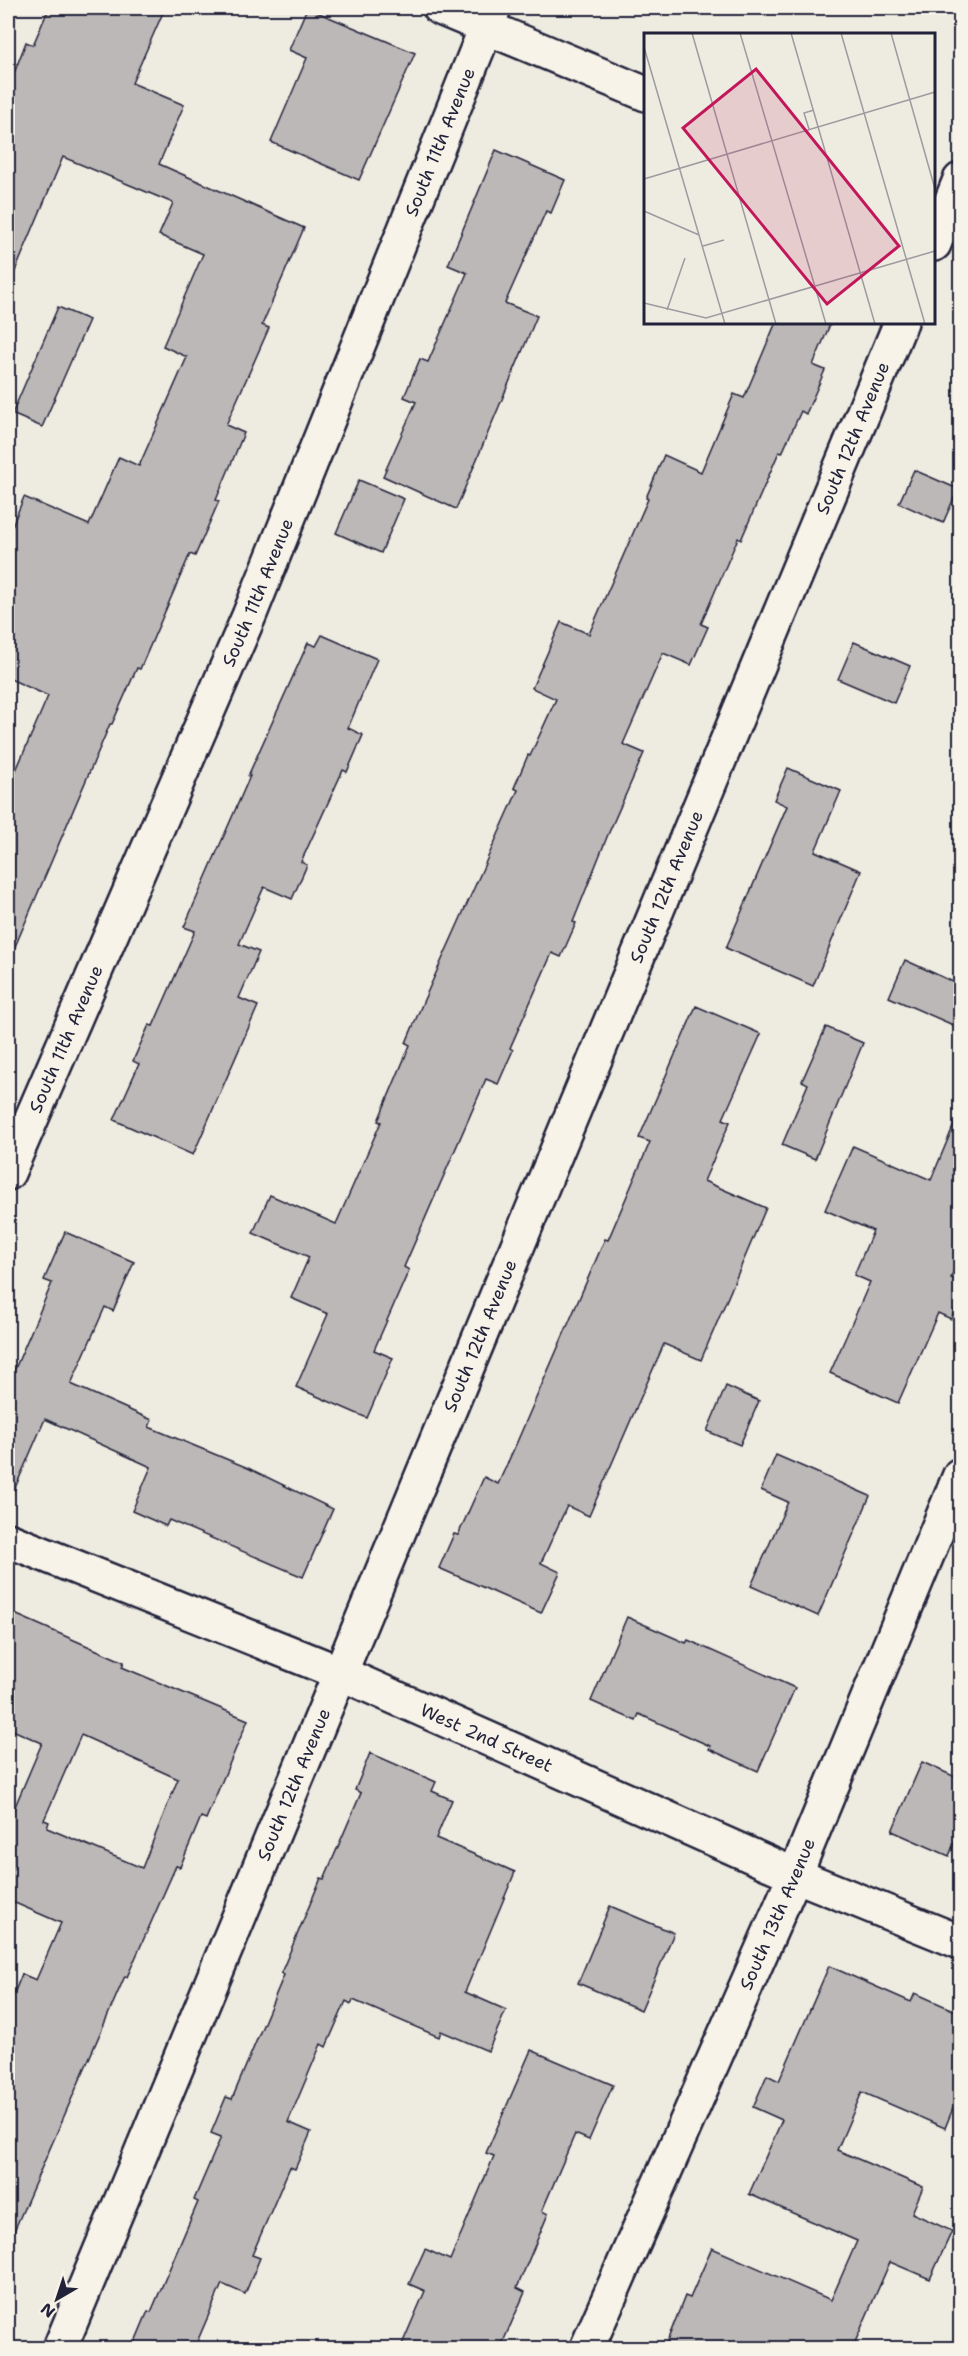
<svg xmlns="http://www.w3.org/2000/svg" width="968" height="2356" font-family="'Shantell Sans',sans-serif">
<rect width="100%" height="100%" fill="#eeebe1"/>
<filter id="ink" filterUnits="userSpaceOnUse"><feTurbulence type="fractalNoise" baseFrequency=".0167" numOctaves="2"/><feDisplacementMap in="SourceGraphic" scale="12" xChannelSelector="R" yChannelSelector="G"/><feConvolveMatrix kernelMatrix="1 2 1 2 8 2 1 2 1" color-interpolation-filters="sRGB"/></filter>
<g filter="url(#ink)">
<!-- building -->
<g fill="#bbb8b7" stroke="#22223b" stroke-width="1.5" fill-rule="evenodd">
<path d="M 49,8 L 165,8 L 132,83 L 184,105 L 159,164 L 304,228 L 262,325 L 269,328 L 226,425 L 244,433 L 216,500 L 219,501 L 195,556 L 190,554 L 140,669 L 137,668 L 112,724 L 110,724 L 8,963 L 8,789 L 48,696 L 8,678 L 8,536 L 24,497 L 89,525 L 119,457 L 139,466 L 187,357 L 163,346 L 203,254 L 159,235 L 173,203 L 63,157 L 8,288 L 8,89 L 26,42 L 33,45 Z"/>
<path d="M 307,8 L 415,53 L 359,180 L 271,142 L 307,58 L 289,50 Z"/>
<path d="M 496,150 L 565,180 L 551,213 L 546,211 L 505,303 L 537,316 L 456,509 L 383,476 L 416,402 L 404,397 L 420,359 L 428,362 L 467,273 L 448,265 Z"/>
<path d="M 58,307 L 89,320 L 42,427 L 12,414 Z"/>
<path d="M 776,322 L 831,322 L 813,365 L 825,370 L 806,414 L 801,411 L 782,453 L 779,452 L 741,540 L 738,538 L 701,624 L 708,627 L 691,665 L 663,653 L 623,744 L 644,753 L 607,837 L 573,922 L 576,923 L 561,957 L 552,953 L 510,1048 L 513,1050 L 498,1084 L 486,1079 L 404,1267 L 409,1270 L 374,1350 L 393,1358 L 367,1418 L 296,1387 L 328,1314 L 291,1298 L 309,1257 L 253,1233 L 270,1195 L 336,1224 L 381,1122 L 378,1121 L 410,1045 L 406,1043 L 423,1002 L 518,790 L 514,788 L 528,755 L 530,756 L 556,699 L 532,688 L 561,622 L 589,634 L 648,499 L 646,498 L 664,455 L 701,472 L 734,394 L 744,398 Z"/>
<path d="M 914,470 L 958,489 L 943,523 L 899,503 Z"/>
<path d="M 359,480 L 404,499 L 381,553 L 336,533 Z"/>
<path d="M 322,635 L 377,659 L 348,728 L 363,735 L 347,772 L 343,770 L 301,862 L 307,865 L 292,899 L 264,887 L 239,944 L 259,952 L 239,998 L 258,1006 L 193,1155 L 114,1120 L 139,1064 L 133,1061 L 149,1025 L 153,1026 L 195,931 L 184,927 L 250,776 L 248,776 L 308,643 L 316,646 Z"/>
<path d="M 854,642 L 910,666 L 894,703 L 838,679 Z"/>
<path d="M 788,768 L 841,791 L 815,851 L 861,871 L 813,986 L 726,948 L 787,806 L 774,800 Z"/>
<path d="M 905,960 L 960,985 L 960,1028 L 889,997 Z"/>
<path d="M 696,1006 L 761,1034 L 723,1119 L 730,1122 L 704,1181 L 766,1208 L 701,1360 L 664,1344 L 589,1516 L 567,1506 L 541,1563 L 560,1572 L 541,1613 L 439,1568 L 454,1534 L 458,1535 L 484,1477 L 498,1484 L 517,1442 L 605,1239 L 608,1240 L 650,1142 L 639,1138 Z"/>
<path d="M 826,1027 L 863,1043 L 815,1159 L 782,1145 L 808,1084 L 802,1081 Z"/>
<path d="M 960,1110 L 960,1256 L 951,1278 L 960,1283 L 960,1297 L 951,1319 L 938,1313 L 898,1403 L 830,1373 L 870,1282 L 854,1275 L 873,1231 L 825,1210 L 853,1146 L 931,1180 Z"/>
<path d="M 65,1232 L 134,1262 L 113,1311 L 105,1307 L 71,1384 L 152,1420 L 149,1427 L 248,1468 L 333,1509 L 303,1577 L 169,1520 L 166,1526 L 132,1511 L 151,1467 L 45,1419 L 8,1504 L 8,1385 L 52,1283 L 44,1280 Z"/>
<path d="M 726,1386 L 759,1401 L 740,1445 L 707,1431 Z"/>
<path d="M 776,1455 L 870,1496 L 818,1616 L 751,1586 L 788,1502 L 761,1490 Z"/>
<path d="M 8,1611 L 124,1662 L 122,1667 L 248,1720 L 206,1819 L 201,1817 L 180,1867 L 176,1866 L 127,1977 L 125,1976 L 8,2245 L 8,2008 L 22,1974 L 36,1980 L 61,1923 L 8,1900 L 8,1823 L 42,1743 L 8,1728 ZM 81,1735 L 178,1779 L 142,1868 L 47,1828 L 49,1822 L 44,1820 Z"/>
<path d="M 627,1617 L 686,1643 L 688,1640 L 795,1688 L 758,1771 L 709,1749 L 710,1746 L 639,1714 L 636,1721 L 591,1701 Z"/>
<path d="M 370,1753 L 436,1782 L 432,1791 L 452,1800 L 436,1838 L 515,1872 L 465,1992 L 506,2010 L 488,2051 L 441,2031 L 439,2037 L 353,2000 L 351,2004 L 346,2001 L 326,2047 L 321,2044 L 288,2122 L 311,2132 L 295,2169 L 290,2167 L 252,2255 L 260,2258 L 245,2294 L 222,2284 L 194,2349 L 132,2349 L 148,2311 L 151,2312 L 198,2202 L 194,2200 L 221,2137 L 211,2133 L 226,2097 L 232,2099 L 284,1975 L 281,1973 L 321,1878 L 324,1879 L 361,1793 L 355,1790 Z"/>
<path d="M 922,1762 L 960,1779 L 960,1828 L 949,1856 L 892,1831 Z"/>
<path d="M 610,1906 L 674,1933 L 641,2010 L 578,1983 Z"/>
<path d="M 829,1966 L 911,2002 L 915,1993 L 960,2013 L 960,2091 L 945,2128 L 862,2092 L 837,2150 L 923,2187 L 912,2213 L 952,2231 L 930,2279 L 890,2262 L 852,2349 L 664,2349 L 685,2296 L 690,2298 L 712,2248 L 831,2300 L 857,2241 L 749,2194 L 782,2120 L 753,2107 L 767,2075 L 779,2081 Z"/>
<path d="M 531,2050 L 613,2085 L 589,2140 L 575,2134 L 542,2211 L 548,2214 L 517,2288 L 525,2292 L 500,2349 L 400,2349 L 425,2291 L 409,2284 L 425,2249 L 450,2260 L 494,2156 L 486,2153 Z"/>
</g>
<g fill="none" stroke-linecap="round" stroke-linejoin="round">
<!-- minor casing -->
<g stroke="#22223b" stroke-width="38">
<g id="minor">
<path d="M 934,244 L 960,180"/>
<path id="s1" d="M 8,1540 L 340,1673 L 795,1875 L 960,1942"/>
<path id="s2" d="M 60,2348 L 901,322"/>
<path id="s3" d="M 587,2348 L 795,1875 L 960,1475"/>
</g>
</g>
<!-- tertiary casing -->
<g stroke="#22223b" stroke-width="38">
<g id="tertiary">
<path d="M 440,8 L 646,94"/>
<path d="M 934,216 L 960,228"/>
<path id="s4" d="M 8,1173 L 249,616 L 494,8"/>
</g>
</g>
<!-- minor -->
<use href="#minor" stroke="#f7f3e8" stroke-width="33"/>
<!-- tertiary -->
<use href="#tertiary" stroke="#f7f3e8" stroke-width="33"/>
</g>
</g>
<g text-anchor="middle" stroke-width="4.5" stroke-linejoin="round" paint-order="stroke">
<!-- street labels -->
<g font-size="18" fill="#22223b" stroke="#f7f3e8">
<text dy="6" stroke="none"><textPath href="#s4" startOffset="1118">South 11th Avenue</textPath></text>
<text dy="6" stroke="none"><textPath href="#s2" startOffset="2068">South 12th Avenue</textPath></text>
<text dy="6" stroke="none"><textPath href="#s4" startOffset="632">South 11th Avenue</textPath></text>
<text dy="6" stroke="none"><textPath href="#s2" startOffset="1582">South 12th Avenue</textPath></text>
<text dy="6" stroke="none"><textPath href="#s4" startOffset="146">South 11th Avenue</textPath></text>
<text dy="6" stroke="none"><textPath href="#s2" startOffset="1096">South 12th Avenue</textPath></text>
<text dy="6" stroke="none"><textPath href="#s1" startOffset="518">West 2nd Street</textPath></text>
<text dy="6" stroke="none"><textPath href="#s2" startOffset="610">South 12th Avenue</textPath></text>
<text dy="6" stroke="none"><textPath href="#s3" startOffset="474">South 13th Avenue</textPath></text>
</g>
</g>
<!-- overview -->
<g transform="translate(644 33)">
<rect width="291" height="291" fill="#eeebe1"/>
<path fill="none" stroke="#9c9b9f" stroke-width="1.5" d="M 48,0 L 132,291M 96,0 L 182,291M 147,0 L 231,291M 197,0 L 281,291M 247,0 L 291,156M 0,14 L 81,291M 165,96 L 160,80 L 170,77M 0,146 L 291,59M 0,178 L 55,202M 59,213 L 80,207M 0,270 L 62,285 L 291,218M 23,277 L 41,225"/>
<path fill="#c2185b" fill-opacity="0.15" stroke="#c2185b" stroke-width="3" d="M 112,36 L 255,213 L 183,271 L 39,95 Z"/>
<rect width="291" height="291" fill="none" stroke="#22223b" stroke-width="3"/>
</g>
<!-- margin -->
<rect width="968" height="2356" fill="none" stroke="#f7f3e8" stroke-width="30"/>
<rect x="15" y="15" width="938" height="2326" fill="none" stroke="#22223b" stroke-width="2" filter="url(#ink)"/>
<!-- north arrow -->
<g transform="translate(57 2299) rotate(219)" stroke="#f7f3e8" stroke-width="4.5" paint-order="stroke">
<path d="M0-4.5L10 22L0 15L-10 22Z" fill="#22223b"/>
<text y="-9" font-size="16" font-weight="bold" text-anchor="middle" fill="#22223b">N</text>
</g>
</svg>
